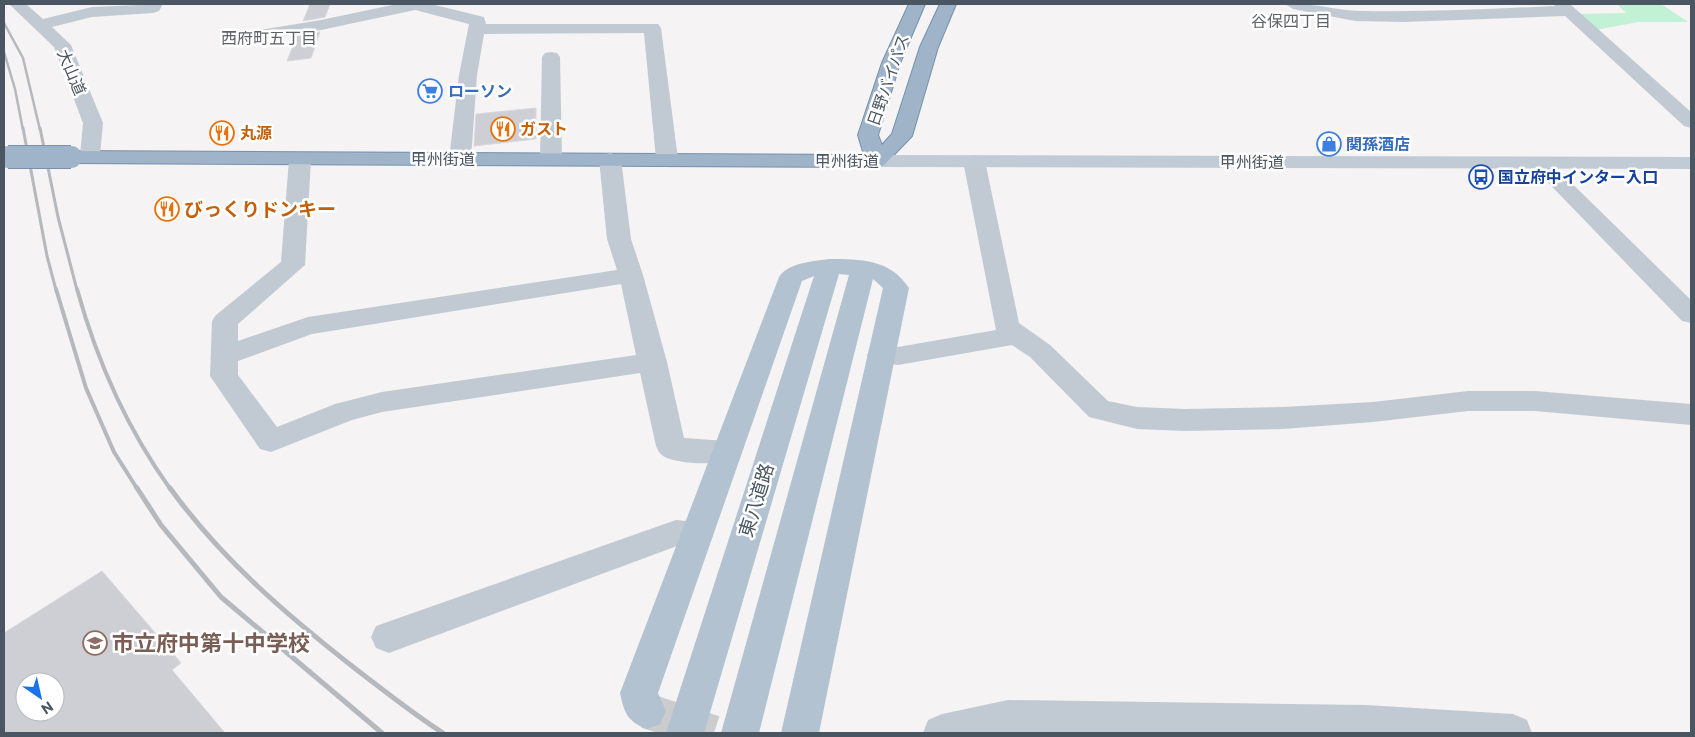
<svg xmlns="http://www.w3.org/2000/svg" width="1695" height="737" font-family="Commissioner,'Noto Sans JP',sans-serif">
<rect width="100%" height="100%" fill="#f5f3f3"/>
<!-- green -->
<path fill="#c3f1d5" d="M 1617,4 L 1661,4 L 1688,22 L 1638,22 L 1595,30 L 1578,14 L 1626,13 Z"/>
<!-- building -->
<g fill="#cdcfd5" stroke="#d7d9de" fill-rule="evenodd">
<path d="M 310,4 L 330,4 L 325,17 L 303,21 Z"/>
<path d="M 320,32 L 311,58 L 287,61 L 297,36 Z"/>
<path d="M 536,108 L 536,139 L 474,146 L 476,114 Z"/>
<path d="M 102,571 L 181,663 L 172,670 L 225,733 L 4,733 L 4,633 ZM 25,682 L 55,682 L 55,712 L 25,712 Z"/>
</g>
<g fill="none" stroke-linecap="round" stroke-linejoin="round">
<!-- primary-tunnel -->
<path stroke="#caccce" stroke-width="35" stroke-dasharray="35 18" stroke-linecap="butt" d="M 647,711 L 714,733"/>
<!-- trunk casing -->
<g stroke="#7690ad" stroke-width="2">
<path id="trunk" d="M 909,4 L 925,4 L 900,63 L 878,135 L 882,145 L 892,134 L 920,47 L 940,4 L 956,4 L 938,47 L 912,136 L 884,165 L 877,167 L 71,163 L 64,161 L 60,157 L 64,153 L 71,151 L 864,155 L 858,135 L 882,63 Z"/>
</g>
<!-- minor -->
<g fill="#c1cad2" fill-rule="evenodd">
<path d="M 9,4 L 26,4 L 43,19 L 92,7 L 163,4 L 159,11 L 153,13 L 92,17 L 52,27 L 71,45 L 103,123 L 100,156 L 97,160 L 90,162 L 83,160 L 80,156 L 83,123 L 54,47 Z"/>
<path d="M 397,4 L 431,4 L 484,17 L 486,24 L 658,24 L 661,28 L 678,159 L 674,163 L 667,165 L 660,163 L 656,159 L 644,33 L 484,34 L 477,75 L 471,159 L 467,163 L 460,165 L 453,163 L 449,159 L 459,75 L 469,24 L 415,10 L 321,30 L 254,41 L 248,40 L 245,36 L 248,32 L 254,31 L 321,20 Z"/>
<path d="M 1285,4 C 1313,2 1337,11 1364,11 C 1428,12 1491,9 1555,6 L 1553,4 L 1570,4 L 1691,112 L 1691,128 L 1684,126 L 1565,16 L 1404,22 L 1355,21 L 1293,9 Z"/>
<path d="M 551,52 L 557,53 L 560,57 L 562,159 L 558,163 L 551,165 L 544,163 L 540,159 L 542,57 L 545,53 Z"/>
<path d="M 300,153 L 307,155 L 311,159 L 305,265 L 238,324 L 238,341 L 308,317 L 617,270 L 607,239 L 599,159 L 603,155 L 610,153 L 617,155 L 621,159 L 631,239 L 643,275 L 667,362 L 684,438 L 727,441 L 738,444 L 742,452 L 738,460 C 722,465 677,465 663,456 C 659,453 658,450 656,446 L 640,373 L 382,412 L 352,420 L 271,452 L 260,449 L 210,376 L 212,321 L 216,315 L 281,262 L 289,159 L 293,155 ZM 621,284 L 636,355 L 382,392 L 335,404 L 277,427 L 238,375 L 238,361 L 312,334 Z"/>
<path d="M 974,155 L 981,157 L 985,161 L 1019,323 L 1050,345 L 1108,401 L 1137,407 L 1185,409 L 1283,407 L 1373,402 L 1468,391 L 1535,391 L 1691,404 L 1691,425 L 1535,411 L 1468,411 L 1373,422 L 1283,429 L 1185,431 L 1137,429 L 1089,417 L 1030,357 L 1012,345 L 898,365 L 871,362 L 867,355 L 871,348 L 881,346 L 898,347 L 996,330 L 963,161 L 967,157 Z"/>
<path d="M 1540,157 L 1547,159 L 1691,300 L 1691,323 L 1682,321 L 1533,167 L 1529,163 L 1533,159 Z"/>
<path d="M 676,520 L 697,522 L 709,526 L 713,535 L 709,544 L 697,548 L 677,546 L 389,653 L 376,648 L 371,637 L 376,626 Z"/>
<path d="M 1008,700 L 1366,705 L 1513,714 L 1527,720 L 1532,733 L 923,733 L 928,720 L 942,714 Z"/>
</g>
<!-- secondary -->
<path fill="#c1cbd6" fill-rule="evenodd" d="M 877,155 L 1691,157 L 1691,169 L 877,167 L 870,165 L 866,161 L 870,157 Z"/>
<!-- primary -->
<path fill="#b3c2d1" fill-rule="evenodd" d="M 829,259 C 861,259 890,259 909,288 L 819,733 L 781,733 L 883,288 L 873,279 L 759,733 L 721,733 L 849,275 L 839,274 L 704,733 L 666,733 L 814,276 L 802,281 L 658,693 L 666,711 L 660,724 L 647,729 C 628,722 624,713 620,693 L 779,277 C 788,263 813,261 829,259 Z"/>
<!-- trunk -->
<use href="#trunk" fill="#9fb4c9" fill-rule="evenodd"/>
<!-- rail-far3 -->
<g stroke="#b5b8bd" stroke-width="2.5">
<path d="M 4,23 L 23,58 L 40,130"/>
<path d="M 4,52 L 15,89 L 23,130"/>
</g>
<!-- rail-far2 -->
<g stroke="#b5b8bd" stroke-width="3">
<path d="M 23,128 L 47,256 L 56,290"/>
<path d="M 40,128 L 58,217 L 77,290"/>
</g>
<!-- rail-far1 -->
<g stroke="#b5b8bd" stroke-width="4">
<path d="M 56,289 L 86,388 L 114,452 L 138,490"/>
<path d="M 77,289 C 97,361 127,429 171,490"/>
</g>
<!-- rail -->
<g stroke="#b5b8bd" stroke-width="5">
<path d="M 137,488 L 161,525 L 221,597 L 382,733"/>
<path d="M 170,488 C 222,560 288,616 357,670 C 386,692 413,714 443,733"/>
</g>
<!-- trunk-bridge casing -->
<g stroke="#7690ad" stroke-width="24" stroke-linecap="butt">
<path id="trunk-bridge" d="M 8,157 L 71,157"/>
</g>
<!-- trunk-bridge -->
<use href="#trunk-bridge" stroke="#9fb4c9" stroke-width="22"/>
</g>
<!-- icons -->
<defs>
<g id="supermarket-ring" transform="scale(1.25)"><circle r="9.5" fill="#fff" stroke="#3f7fe0" stroke-width="1.5"/><path d="M-6-5.5h2.5l.6 2H6L4.5 2H-2.5L-4.4-4H-6ZM-1.5 3.2a1.3 1.3 0 1 0 .1 0ZM3 3.2a1.3 1.3 0 1 0 .1 0Z" fill="#3f7fe0"/></g>
<g id="restaurant-ring" transform="scale(1.25)"><circle r="9.5" fill="#fff" stroke="#e8710a" stroke-width="1.5"/><path d="M-5-6h1v4h1v-4h1v4h1v-4h1v5L-1.5 .5V6h-2V.5L-5-1ZM5-6V6H3V1.5H1.5Q1.5-4 5-6Z" fill="#e8710a"/></g>
<g id="shop-ring" transform="scale(1.25)"><circle r="9.5" fill="#fff" stroke="#3f7fe0" stroke-width="1.5"/><path d="M-5-2.5h2.3a2.7 3.5 0 0 1 5.4 0H5L5.5 6h-11ZM-1.5-2.5h3a1.5 2.3 0 0 0-3 0Z" fill="#3f7fe0"/></g>
<g id="bus-ring" transform="scale(1.25)"><circle r="9.5" fill="#fff" stroke="#1a4fb4" stroke-width="1.5"/><path d="M-5-6H5V4H4V6H2V4H-2V6H-4V4H-5ZM-3.5-4V0h7V-4ZM-3.5 1.2v1.5H-2V1.2ZM2 1.2v1.5H3.5V1.2Z" fill="#1a4fb4"/></g>
<g id="school-ring" transform="scale(1.25)"><circle r="9.5" fill="#fff" stroke="#8d6e63" stroke-width="1.5"/><path d="M0-5L7-2L0 1L-7-2ZM-4 1L0 2.5L4 1V4Q0 6-4 4Z" fill="#8d6e63"/></g>
</defs>
<g fill-rule="evenodd">
<use href="#supermarket-ring" x="430" y="91"/>
<use href="#restaurant-ring" x="503" y="129"/>
<use href="#restaurant-ring" x="222" y="133"/>
<use href="#shop-ring" x="1329" y="144"/>
<use href="#bus-ring" x="1481" y="177"/>
<use href="#restaurant-ring" x="167" y="209"/>
<use href="#school-ring" x="95" y="643"/>
</g>
<g text-anchor="middle" stroke-width="5" stroke-linejoin="round" paint-order="stroke">
<!-- far-neighbourhood labels -->
<g font-size="16" fill="#5f6368" stroke="#fff">
<text x="1291" y="27">谷保四丁目</text>
<text x="269" y="44">西府町五丁目</text>
</g>
<!-- far-street labels -->
<g font-size="16" fill="#4a5661" stroke="#fff">
<text transform="translate(72 72) rotate(67)" y="6">大山道</text>
<text transform="translate(888 80) rotate(-71)" y="6">日野バイパス</text>
<text x="443" y="165">甲州街道</text>
<text x="847" y="167">甲州街道</text>
<text x="1252" y="168">甲州街道</text>
</g>
<!-- far-shop labels -->
<g font-size="16" font-weight="bold" fill="#366cbe" stroke="#fff" text-anchor="start">
<text x="448" y="97">ローソン</text>
<text x="1346" y="150">関孫酒店</text>
</g>
<!-- far-food labels -->
<g font-size="16" font-weight="bold" fill="#c56008" stroke="#fff" text-anchor="start">
<text x="520" y="135">ガスト</text>
<text x="240" y="139">丸源</text>
</g>
<!-- far-transit labels -->
<g font-size="16" font-weight="bold" fill="#164399" stroke="#fff" text-anchor="start">
<text x="1498" y="183">国立府中インター入口</text>
</g>
<!-- food labels -->
<g font-size="19" font-weight="bold" fill="#c56008" stroke="#fff" text-anchor="start">
<text x="184" y="216">びっくりドンキー</text>
</g>
<!-- street labels -->
<g font-size="19" fill="#4a5661" stroke="#fff">
<text transform="translate(756 500) rotate(-73)" y="7">東八道路</text>
</g>
<!-- near-education labels -->
<g font-size="22" font-weight="bold" fill="#785e54" stroke="#fff" text-anchor="start">
<text x="112" y="651">市立府中第十中学校</text>
</g>
</g>
<!-- border -->
<rect width="1695" height="737" fill="none" stroke="#4a5661" stroke-width="10"/>
<!-- north arrow -->
<g transform="translate(40 697) rotate(146)"><circle r="24" fill="#ffffff" stroke="#b7bbc0"/>
<path d="M0-4L9 19L0 12L-9 19Z" fill="#1a73e8"/>
<text y="-8" font-size="14" font-weight="bold" text-anchor="middle" fill="#4a5661">N</text>
</g>
</svg>
